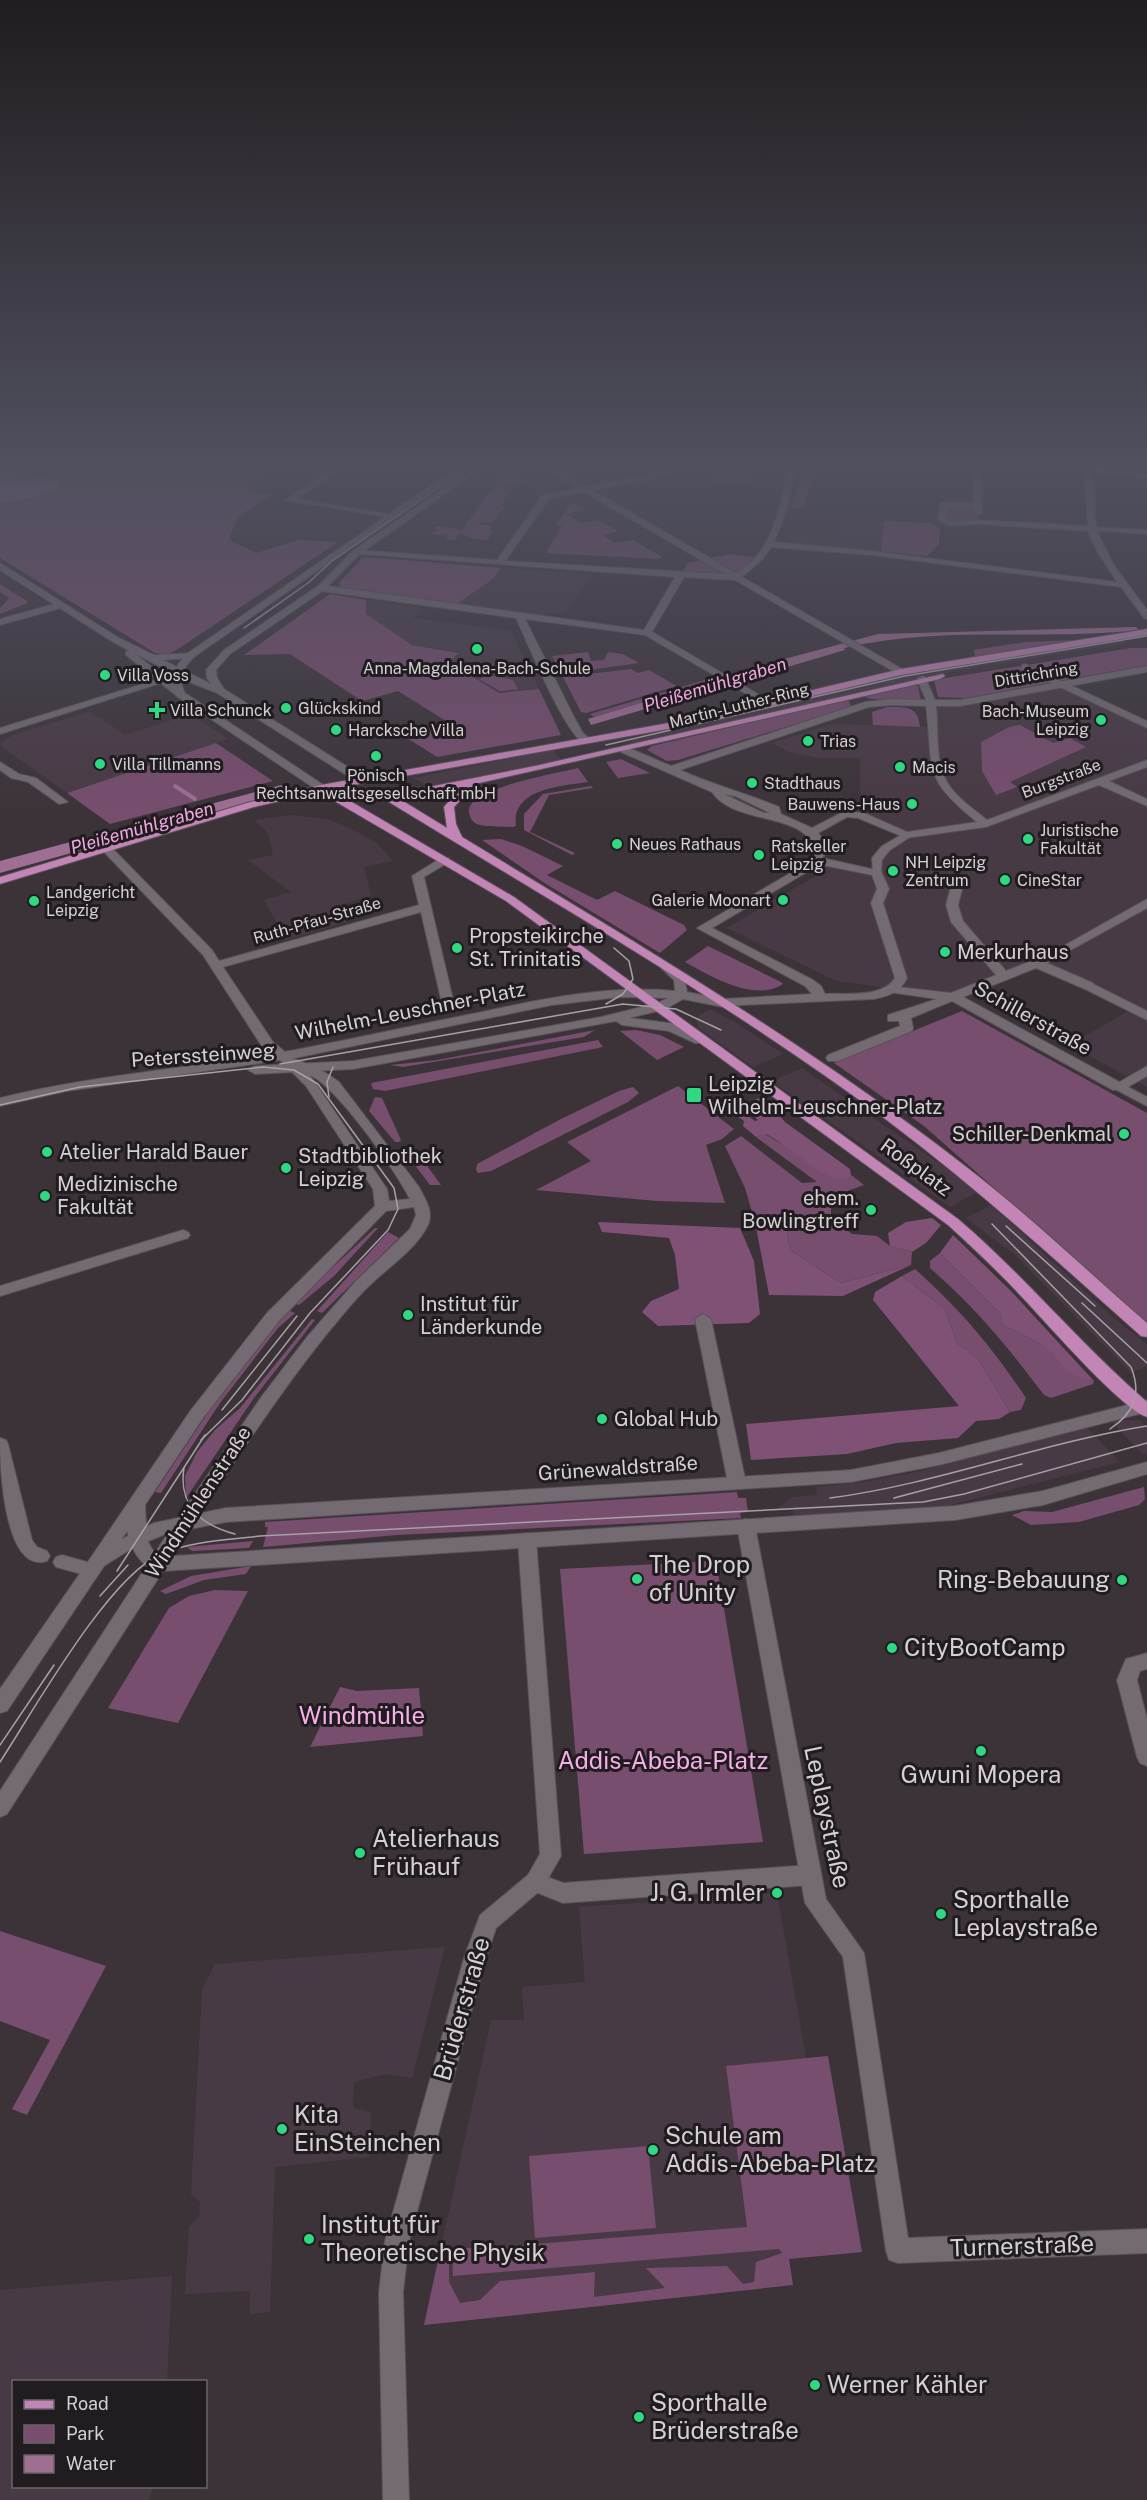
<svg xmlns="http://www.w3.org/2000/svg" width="1147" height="2500" font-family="'Public Sans',sans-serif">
<rect width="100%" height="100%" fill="#3c3339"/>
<!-- built -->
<g fill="#483a45">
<path d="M 842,519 L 883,522 L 881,551 L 800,544 L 792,543 L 787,538 L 789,534 L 838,537 Z"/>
<path d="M 501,568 L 593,574 L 565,613 L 547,613 L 544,617 L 457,604 L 493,579 Z"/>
<path d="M 366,600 L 423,608 L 413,618 L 511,631 L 539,689 L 499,693 L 449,662 L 458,652 L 412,645 L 365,614 Z"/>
<path d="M 1120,639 L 1127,643 L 937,674 L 634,744 L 629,740 L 901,675 Z"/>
<path d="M 1062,685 L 1147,725 L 1147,1087 L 1069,1045 L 1132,1009 L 1038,964 L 954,997 L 836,981 L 727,928 L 821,873 L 827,862 L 877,873 L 876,860 L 906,835 L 860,815 L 860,758 L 819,758 L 789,752 L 772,743 L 833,724 L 933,727 L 930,705 Z"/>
<path d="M 90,711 L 125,735 L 191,714 L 228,739 L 67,793 L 2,747 L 1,743 L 13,735 Z"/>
<path d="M 553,750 L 562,761 L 429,787 L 413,778 Z"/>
<path d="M 290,815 L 327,819 L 350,828 L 377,843 L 393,861 L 364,867 L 371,896 L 333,907 L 347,922 L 286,940 L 264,900 L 291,892 L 248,860 L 273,855 L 268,833 L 254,820 Z"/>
<path d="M 710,1009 L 738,1024 L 783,1054 L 753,1067 L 699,1028 L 696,1020 L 698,1016 Z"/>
<path d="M 802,1068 L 953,1173 L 977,1192 L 950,1207 L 772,1081 Z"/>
<path d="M 991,1205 L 1116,1320 L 1147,1344 L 1147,1366 L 1131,1373 L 1015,1255 L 966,1218 Z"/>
<path d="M 1139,1420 L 1147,1427 L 1147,1453 L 1144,1455 L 1111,1421 Z"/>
<path d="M 1086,1427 L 1120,1462 L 942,1507 L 795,1517 L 793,1510 L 774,1511 L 793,1497 L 817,1495 L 816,1487 L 865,1482 L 917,1472 Z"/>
<path d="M 777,1893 L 806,2058 L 828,2056 L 862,2252 L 789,2259 L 793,2285 L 424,2325 L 491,2020 L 524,2020 L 522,1987 L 585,1982 L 579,1907 Z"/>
<path d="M 445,1947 L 412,2078 L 386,2074 L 354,2082 L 353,2108 L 371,2112 L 369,2157 L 275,2167 L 270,2312 L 250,2314 L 250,2291 L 185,2294 L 189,2227 L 199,2216 L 200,2202 L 191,2194 L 202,1990 L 215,1964 Z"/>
<path d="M 172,2276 L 167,2381 L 14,2382 L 14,2486 L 153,2487 L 149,2500 L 0,2500 L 0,2290 Z"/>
</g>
<!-- green -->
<g fill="#774e6e">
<path d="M 63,465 L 277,465 L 245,484 L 251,492 L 272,495 L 239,515 L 229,538 L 231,541 L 256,553 L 299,540 L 338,542 L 178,649 L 167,655 L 155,653 L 0,558 L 0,503 L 38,497 L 38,477 L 17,480 L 12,476 Z"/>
<path d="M 720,465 L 737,465 L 731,466 L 730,471 L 751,472 L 749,483 L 711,481 L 722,471 L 710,471 Z"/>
<path d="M 505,470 L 530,484 L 507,485 L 501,489 L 510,491 L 501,505 L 505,506 L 493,522 L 474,523 L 492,526 L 490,530 L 494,531 L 487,540 L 474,539 L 460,533 L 455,540 L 446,540 L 448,536 L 431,534 L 438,530 L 434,528 L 437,526 L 462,530 Z"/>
<path d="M 801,476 L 812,477 L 803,509 L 792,508 Z"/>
<path d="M 576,504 L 585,510 L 566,514 L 581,523 L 599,520 L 618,531 L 603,535 L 615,543 L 633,540 L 662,557 L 659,559 L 546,553 L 562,526 L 556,525 L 570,505 Z"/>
<path d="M 977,505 L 978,522 L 945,522 L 943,506 Z"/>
<path d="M 884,521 L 929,523 L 940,528 L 939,544 L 927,556 L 881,551 Z"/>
<path d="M 729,554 L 761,558 L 747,573 L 735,577 L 680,576 L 688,563 Z"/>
<path d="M 367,557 L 501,568 L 493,579 L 457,604 L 341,587 L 339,583 L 362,558 Z"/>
<path d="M 0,584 L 27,601 L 28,603 L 0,614 L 0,608 L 9,598 L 0,592 Z"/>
<path d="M 330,594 L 366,600 L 366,614 L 412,645 L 459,653 L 449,662 L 499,693 L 539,689 L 561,735 L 437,757 L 402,735 L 446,721 L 398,691 L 362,701 L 290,654 L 244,655 Z"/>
<path d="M 1077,640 L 1079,641 L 975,658 L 974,650 L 1025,642 Z"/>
<path d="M 1131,648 L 1147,648 L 1147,665 L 966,698 L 938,697 L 934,680 Z"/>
<path d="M 588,652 L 591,661 L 604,660 L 608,652 L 623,654 L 639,663 L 561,674 L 552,656 Z"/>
<path d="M 631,669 L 638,673 L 649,670 L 677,686 L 586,713 L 581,712 L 563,677 Z"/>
<path d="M 490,675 L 513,680 L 518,689 L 500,691 L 479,679 Z"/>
<path d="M 708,679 L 712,682 L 594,717 L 590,714 Z"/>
<path d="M 915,685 L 918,686 L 921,700 C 910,699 869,702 864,696 Z"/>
<path d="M 848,699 L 851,707 L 678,760 L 667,761 L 647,750 L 652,746 Z"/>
<path d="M 887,707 C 907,707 918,706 920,727 L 873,725 L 872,712 Z"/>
<path d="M 1020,725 L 1053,743 L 1070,738 L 1086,747 L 1010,782 L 1017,787 L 996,795 L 982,771 L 981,742 L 1009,727 Z"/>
<path d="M 216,743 L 273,781 L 110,824 L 67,793 Z"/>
<path d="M 621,759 L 650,773 L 618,778 L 606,762 Z"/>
<path d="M 578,768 L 588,782 C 563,786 511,788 516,826 L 513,827 C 503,826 484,828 475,823 C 472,821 469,816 469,811 C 467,788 559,773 578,768 Z"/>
<path d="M 591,786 L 593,788 L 549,795 L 530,832 L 575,853 L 572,855 L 524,830 L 524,814 L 543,794 Z"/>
<path d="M 501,839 L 522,846 L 563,866 L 547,875 L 597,900 L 615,891 L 684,925 L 687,930 L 660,953 L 546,884 L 482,840 Z"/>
<path d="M 708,946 L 781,982 L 783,984 C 755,1003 710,976 685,962 Z"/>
<path d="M 962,1011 L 1147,1113 L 1147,1323 L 924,1126 L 834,1063 Z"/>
<path d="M 595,1030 L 584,1037 L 403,1067 L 390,1065 L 437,1060 Z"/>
<path d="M 636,1030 L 660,1035 L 684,1047 L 657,1060 L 620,1031 Z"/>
<path d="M 598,1040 L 603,1047 L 385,1091 L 373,1089 L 371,1083 Z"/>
<path d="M 678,1086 L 734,1129 L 722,1139 L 706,1145 L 725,1203 L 657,1201 L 536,1190 L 591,1161 L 567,1142 Z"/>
<path d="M 633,1087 L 639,1093 L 628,1102 L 491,1171 L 478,1173 L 476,1170 L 477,1164 L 561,1119 L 619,1091 Z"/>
<path d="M 375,1097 L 382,1098 L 401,1140 L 399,1142 L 395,1142 L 369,1111 Z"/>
<path d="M 765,1134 L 837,1177 L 850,1176 L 850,1174 L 864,1185 L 831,1197 L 831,1216 L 852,1234 L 877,1236 L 890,1246 L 912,1252 L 911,1265 L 841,1283 L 790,1250 L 786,1225 L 755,1222 L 745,1188 L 725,1146 L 741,1136 L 802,1183 L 817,1182 L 756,1137 Z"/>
<path d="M 417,1152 L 441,1185 L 430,1185 L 408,1156 Z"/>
<path d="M 375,1228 L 378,1228 L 334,1276 L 299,1305 L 294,1303 Z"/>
<path d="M 388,1232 L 399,1238 L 322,1313 L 317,1311 Z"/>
<path d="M 940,1253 L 1000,1313 L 1003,1325 C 1016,1332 1029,1337 1041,1345 C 1063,1359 1061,1376 1094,1381 L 1093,1384 L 1051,1398 L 1044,1395 C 1009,1348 974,1306 930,1268 L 930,1261 Z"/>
<path d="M 915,1269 C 961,1310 992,1347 1026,1398 L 1021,1410 L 1010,1412 L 978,1359 L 957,1343 L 944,1308 L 902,1276 Z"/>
<path d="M 288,1310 L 295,1313 L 278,1328 L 220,1403 L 161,1493 L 155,1492 L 211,1408 Z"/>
<path d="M 312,1319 L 315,1320 L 254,1398 L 186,1498 L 185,1476 L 197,1452 L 215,1430 L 240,1408 Z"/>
<path d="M 1144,1487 L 1145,1499 L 1139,1505 L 1079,1522 L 1031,1525 L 1012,1515 L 1024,1511 L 1052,1512 Z"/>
<path d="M 737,1492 L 738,1498 L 746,1498 L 748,1512 L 740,1513 L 741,1518 L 397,1535 L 263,1547 L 268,1527 L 265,1527 L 265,1522 Z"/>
<path d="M 253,1541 L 249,1548 L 192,1551 L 187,1547 Z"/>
<path d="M 716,1561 L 763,1842 L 584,1854 L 560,1569 Z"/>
<path d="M 251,1566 L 246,1574 L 204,1580 L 166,1594 L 160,1591 L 191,1576 Z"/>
<path d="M 215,1590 L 248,1591 L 178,1723 L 108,1708 L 169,1608 L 189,1596 Z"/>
<path d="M 340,1687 L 357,1691 L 419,1688 L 423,1736 L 310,1747 Z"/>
<path d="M 0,1931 L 106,1966 L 27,2115 L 12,2109 L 50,2040 L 0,2021 Z"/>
<path d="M 828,2056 L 862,2252 L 789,2259 L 793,2285 L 424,2325 L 442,2242 L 449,2249 L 449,2282 L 460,2303 L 480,2300 L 500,2281 L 595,2272 L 594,2297 L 665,2288 L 646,2268 L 727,2266 L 743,2284 L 754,2282 L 756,2262 L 782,2253 L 779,2249 L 453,2276 L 452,2248 L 487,2248 L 747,2227 L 726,2066 Z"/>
<path d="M 648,2146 L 656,2228 L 535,2238 L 529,2156 Z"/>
</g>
<!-- forest -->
<g fill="#7f5175">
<path d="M 763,1096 L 785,1122 L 850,1169 L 851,1176 C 843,1179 836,1180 829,1176 C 809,1167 787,1145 766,1134 L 756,1137 L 743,1126 L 744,1121 L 734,1114 L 741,1111 L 755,1121 L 758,1120 L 755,1117 L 762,1113 L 755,1107 L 746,1111 L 741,1107 Z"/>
<path d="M 932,1218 L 941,1225 L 926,1243 L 912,1252 L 890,1246 L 888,1233 L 906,1222 Z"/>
<path d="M 598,1222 L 740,1228 L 754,1261 L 760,1314 L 749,1323 L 658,1326 L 642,1312 L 651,1301 L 679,1289 L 675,1255 L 669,1238 L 602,1232 Z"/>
<path d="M 755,1222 L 786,1225 L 790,1250 L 841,1283 L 911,1265 L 843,1296 L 769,1295 Z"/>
<path d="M 953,1235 L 1011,1291 L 1094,1381 C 1061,1377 1063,1359 1041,1345 C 1029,1337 1016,1332 1003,1325 L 1000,1313 L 940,1253 Z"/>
<path d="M 902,1276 L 944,1308 L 957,1343 L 978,1359 L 1010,1412 L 999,1419 L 976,1421 L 958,1438 L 896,1443 L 847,1454 L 751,1460 L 746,1424 L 959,1406 L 873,1300 L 875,1292 Z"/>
</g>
<!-- water -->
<g fill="#9e6e93">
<path d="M 0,465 L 63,465 L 15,474 L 12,476 L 17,480 L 38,477 L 56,479 L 59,486 L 38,497 L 0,503 Z"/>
<path d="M 1136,627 L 1139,630 C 1040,641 941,625 844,648 L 845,650 L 591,725 L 588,719 L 742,672 L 743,670 L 878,634 Z"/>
<path d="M 281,785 L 289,792 L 0,873 L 0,861 Z"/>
</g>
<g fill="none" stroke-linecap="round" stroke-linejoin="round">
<!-- stream -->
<path stroke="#9e6e93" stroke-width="4" d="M 175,786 L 195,799"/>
<!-- pedestrian casing -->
<g stroke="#585157" stroke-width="2">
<g id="pedestrian">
<path d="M 1025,664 L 1147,721 L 1147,728 L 1022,669 L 1022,665 Z"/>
<path d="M 906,832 L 912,835 L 910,837 L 890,850 L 882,860 L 881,875 L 873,875 L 872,858 L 882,846 Z"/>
<path d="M 956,887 L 962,890 L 958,905 L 963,921 L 1006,971 L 1051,953 L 1147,899 L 1147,908 L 1047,963 L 1093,983 L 1093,989 L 1085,989 L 1036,968 L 963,997 L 1123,1084 L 1125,1087 L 1123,1090 L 1113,1090 L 952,1001 L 911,1018 L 913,1028 L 912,1031 L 838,1061 L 828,1061 L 826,1058 L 828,1055 L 900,1026 L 899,1021 L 888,1021 L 888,1015 L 937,999 L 889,992 L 889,986 L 951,993 L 996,975 L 951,922 L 946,905 L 950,890 Z"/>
<path d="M 810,1865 L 817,1868 L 820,1875 L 817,1882 L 810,1885 L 563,1903 L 528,1889 L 524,1882 L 528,1875 L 535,1872 L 563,1883 Z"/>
</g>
</g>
<!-- minor casing -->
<g stroke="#585157" stroke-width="2">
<g id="minor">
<path d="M 339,465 L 348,465 L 296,499 L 388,514 L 392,516 L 391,518 L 285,500 Z"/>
<path d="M 539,465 L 548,465 L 586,487 L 658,473 L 666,470 L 669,465 L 677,465 L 672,474 L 662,477 L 592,490 L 736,573 C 773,554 782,502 788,465 L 796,465 L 786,512 L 774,542 L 871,551 L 1117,582 L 1098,553 L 1088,531 L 978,524 L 951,526 L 938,520 L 941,503 L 974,503 L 973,465 L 981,465 L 982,513 L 975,515 L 974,507 L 948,507 L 946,519 L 952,522 L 978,520 L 1088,526 L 1084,465 L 1092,465 L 1096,527 L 1147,530 L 1147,534 L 1097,531 L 1113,564 L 1147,610 L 1147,619 L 1144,618 L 1121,587 L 871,555 L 771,547 L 761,561 L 742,577 L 904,670 L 904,674 L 898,674 L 735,580 L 684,577 L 652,632 L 775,704 L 767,706 L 645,635 L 525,619 L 575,719 L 583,733 L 592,741 L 583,743 C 562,727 529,646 516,618 L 321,591 L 317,588 L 321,585 L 644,630 L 675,577 L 357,554 L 353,552 L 357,550 L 497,560 L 543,495 L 578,488 ZM 584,492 L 725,574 L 505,561 L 549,499 Z"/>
<path d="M 61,602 L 65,605 L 64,607 L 0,625 L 0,619 Z"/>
<path d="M 1147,666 L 1147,672 L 960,706 L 936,706 C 939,730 934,764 949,785 C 958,799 974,809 987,820 L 1147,760 L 1147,767 L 1109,781 L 1147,799 L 1147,806 L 1099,785 L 986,827 L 906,838 L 858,818 L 847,817 L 818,833 L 825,841 L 827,852 L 822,858 L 881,871 L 889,889 L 883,903 L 907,978 C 900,992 889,996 874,999 L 719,1006 L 717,1003 L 723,999 L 812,994 L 805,986 L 697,928 L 804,865 L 815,852 C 808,811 734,826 712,792 L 621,752 L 621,748 L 629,748 L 671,766 L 865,702 L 891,699 L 926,700 L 917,679 L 922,676 L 925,677 L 935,700 L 960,700 ZM 891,705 L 926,706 C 934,771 921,777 977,822 L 907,832 L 864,813 L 845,811 L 812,828 L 781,814 L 779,807 C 746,793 713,785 680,770 L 869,707 ZM 724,794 L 735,796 L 770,813 L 764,813 ZM 817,864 L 872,875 L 877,889 L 871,903 L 895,978 C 883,998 845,993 825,994 L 821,986 L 813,980 L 712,928 L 812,869 Z"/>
<path d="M 159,679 L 167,681 L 0,734 L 0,728 Z"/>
<path d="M 0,762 L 19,774 L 36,778 L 68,802 L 59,804 L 28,782 L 11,778 L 0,770 Z"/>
<path d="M 108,847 L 112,848 L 212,950 L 219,961 L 419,905 L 412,876 L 441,858 L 449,858 L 449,862 L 424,877 L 455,1008 L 449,1012 L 443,1008 L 421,912 L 223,967 L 273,1042 L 290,1056 L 283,1060 L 263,1048 L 203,955 L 104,852 L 104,848 Z"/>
<path d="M 1089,982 L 1147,1011 L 1147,1020 L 1085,989 L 1085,983 Z"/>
<path d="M 1147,1066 L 1147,1076 L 1128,1087 L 1147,1097 L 1147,1106 L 1111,1087 Z"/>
<path d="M 183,1230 L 188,1232 L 190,1235 L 188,1238 L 0,1296 L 0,1286 Z"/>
<path d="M 703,1314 L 711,1319 L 746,1483 L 743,1488 L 737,1489 L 731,1488 L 728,1483 L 695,1319 Z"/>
<path d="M 0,1438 L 6,1440 L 8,1444 L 32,1540 L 37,1547 L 47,1551 L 50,1556 L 47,1561 C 3,1575 0,1463 0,1438 Z"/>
<path d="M 746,1519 L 752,1521 L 755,1526 L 826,1899 L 864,1953 L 908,2238 L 1147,2229 L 1147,2253 L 898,2263 L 889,2260 L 886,2251 L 843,1957 L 805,1903 L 737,1526 L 740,1521 Z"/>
<path d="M 527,1533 L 533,1535 L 536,1540 L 561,1856 L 542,1889 L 496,1928 L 486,1958 L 409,2241 L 403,2292 L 409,2500 L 383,2500 L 379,2292 L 385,2241 L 464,1958 L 480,1915 L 528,1875 L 540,1854 L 518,1540 L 521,1535 Z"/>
<path d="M 62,1555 L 98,1565 L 101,1570 L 98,1575 L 92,1577 L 56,1567 L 53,1562 L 56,1557 Z"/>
<path d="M 1147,1653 L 1147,1669 L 1140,1671 L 1137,1680 L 1147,1719 L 1147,1766 L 1140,1763 L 1137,1757 L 1117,1680 L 1126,1659 Z"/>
</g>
</g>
<!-- tertiary casing -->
<g stroke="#585157" stroke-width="2">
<g id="tertiary">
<path d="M 1029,465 L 1088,466 L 1147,474 L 1147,478 Z"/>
<path d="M 0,563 L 119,638 L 154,655 L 194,653 L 196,655 L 191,658 L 163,660 L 225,691 L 220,694 L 189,682 L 113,642 L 0,570 Z"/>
<path d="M 126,651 L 132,651 L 184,693 L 184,697 L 178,697 L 126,655 Z"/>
<path d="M 283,1052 C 288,1054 291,1058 295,1059 C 311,1065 325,1071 339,1082 L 419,1187 C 425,1199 434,1211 428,1225 C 416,1249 390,1266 371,1284 C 360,1294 350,1306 340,1318 C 285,1383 239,1456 191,1527 L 185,1529 L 179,1527 L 176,1522 L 179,1517 L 262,1396 L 307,1337 L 356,1281 L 410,1229 L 416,1215 L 414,1207 L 386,1211 L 279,1321 L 203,1418 L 145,1505 L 147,1540 L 152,1549 L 167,1564 L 164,1569 L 158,1571 C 139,1565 132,1550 127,1531 L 104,1566 L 98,1568 L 92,1566 L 89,1561 L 92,1556 L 191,1410 L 267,1313 L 375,1206 L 373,1189 L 306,1086 L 276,1056 ZM 310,1075 C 338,1088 395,1170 410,1199 L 389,1201 L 387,1189 Z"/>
</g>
</g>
<!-- secondary casing -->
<g stroke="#585157" stroke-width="2">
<g id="secondary">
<path d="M 460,465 L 469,465 L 194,657 C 183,668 177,678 185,693 L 325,786 L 325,790 L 317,790 L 178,697 C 166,679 174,667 188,653 Z"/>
<path d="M 477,465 L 486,465 L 360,554 L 324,590 L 230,654 L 216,670 L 217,678 L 224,689 L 367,779 L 367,783 L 359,783 L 217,693 L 207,678 L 206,670 L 224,650 L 318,586 L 354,550 Z"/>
<path d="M 667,964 L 684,976 L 687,992 L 727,1000 L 729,1003 L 723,1007 L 683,999 L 666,1009 L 629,1018 L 677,1024 L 705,1037 L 706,1040 L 705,1043 L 695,1043 L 669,1031 L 622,1025 L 616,1021 L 353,1069 L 255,1074 L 248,1070 L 255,1066 L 353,1061 L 601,1017 L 658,1003 L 668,998 L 620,997 L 552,1005 L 295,1058 L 67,1091 L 0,1106 L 0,1098 C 97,1074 197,1068 295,1050 C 358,1038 420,1024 482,1012 C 546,998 610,985 675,991 L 674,980 L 661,968 Z"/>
<path d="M 1147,1400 L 1147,1412 L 939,1465 L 851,1482 L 226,1522 L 190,1529 L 173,1556 L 955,1506 L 1043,1491 L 1147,1462 L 1147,1474 L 1043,1505 L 955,1520 L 163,1571 L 7,1814 L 0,1817 L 0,1791 L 168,1533 L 134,1547 L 104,1566 L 7,1711 L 0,1713 L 0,1689 L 92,1556 L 98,1551 L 154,1523 L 226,1508 L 851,1470 L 939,1453 Z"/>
</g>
</g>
<!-- primary casing -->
<g stroke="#585157" stroke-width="2">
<path id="primary" d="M 1147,629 L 1147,635 L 901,675 L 691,725 L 331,789 L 340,795 L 408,791 L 535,766 L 943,674 L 945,676 L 940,679 L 475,784 L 454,807 L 456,824 L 462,837 C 633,941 807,1043 965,1166 C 1029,1215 1087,1271 1147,1323 L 1147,1337 L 1141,1336 C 1058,1262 977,1188 888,1121 C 728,1002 554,903 384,799 L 350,801 L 514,897 L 958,1219 C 1025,1276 1080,1344 1147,1402 L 1147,1417 C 1121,1409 1044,1320 1021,1296 C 998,1271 973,1248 948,1225 L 506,901 L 319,792 L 254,807 L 0,884 L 0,877 L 247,803 L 321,785 L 691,719 L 901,669 ZM 461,787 L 444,807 L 447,828 L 398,798 Z"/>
</g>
<!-- pedestrian -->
<use href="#pedestrian" fill="#746b72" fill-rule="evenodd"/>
<!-- minor -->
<use href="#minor" fill="#746b72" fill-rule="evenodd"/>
<!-- tertiary -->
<use href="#tertiary" fill="#746b72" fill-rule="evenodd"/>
<!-- secondary -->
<use href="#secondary" fill="#746b72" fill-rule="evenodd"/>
<!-- primary -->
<use href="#primary" fill="#c384b6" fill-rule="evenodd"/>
<!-- tram -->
<g stroke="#a7a1a6" stroke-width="1.5">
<path d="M 1023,465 L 1088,469 L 1147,477"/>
<path d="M 244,628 L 308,583 L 332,561 L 472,465"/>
<path d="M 606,745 L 905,676 L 1147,636"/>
<path d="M 606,1004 L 623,994 L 633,979 L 629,961 L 614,948"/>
<path d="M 280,1064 L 623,1004 L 676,1009 L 721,1030"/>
<path d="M 329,1097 L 327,1082 L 333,1067"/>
<path d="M 0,1105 L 80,1087 L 263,1067 L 294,1070 L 318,1084 L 394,1188 L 398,1209 L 388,1230 L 310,1313 L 242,1400 L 201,1440"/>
<path d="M 992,1224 L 1131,1367 C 1142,1394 1134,1413 1110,1429"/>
<path d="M 1006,1226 L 1095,1306"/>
<path d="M 1082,1303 L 1147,1363"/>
<path d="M 222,1410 L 297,1316"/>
<path d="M 184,1468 C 178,1505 201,1525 235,1534"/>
<path d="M 830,1498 C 938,1484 1040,1443 1147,1426"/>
<path d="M 894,1498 L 1022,1464"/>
<path d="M 117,1571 L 205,1435"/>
<path d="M 100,1596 L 128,1565"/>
<path d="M 0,1745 L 54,1665"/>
<path d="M 0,1762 C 34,1710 108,1577 161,1554 C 192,1541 227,1540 260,1536 L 923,1502 L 964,1494 L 1147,1443"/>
</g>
</g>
<!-- sky -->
<linearGradient id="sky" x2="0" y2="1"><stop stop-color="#211c1f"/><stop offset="0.57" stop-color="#50505f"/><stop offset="1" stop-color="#50505f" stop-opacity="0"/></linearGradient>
<rect width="1147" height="815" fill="url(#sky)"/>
<!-- markers -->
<g fill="#31d882" stroke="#201c1f" stroke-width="2">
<circle cx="477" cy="649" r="6"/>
<circle cx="105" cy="675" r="6"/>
<circle cx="286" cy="708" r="6"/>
<path d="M154 701h6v6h6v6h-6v6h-6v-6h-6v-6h6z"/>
<circle cx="1101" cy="720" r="6"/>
<circle cx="336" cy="730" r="6"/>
<circle cx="808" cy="741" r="6"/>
<circle cx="376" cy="756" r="6"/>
<circle cx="100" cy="764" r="6"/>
<circle cx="900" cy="767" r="6"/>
<circle cx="752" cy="783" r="6"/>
<circle cx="912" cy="804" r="6"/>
<circle cx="1028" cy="839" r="6"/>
<circle cx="617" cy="844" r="6"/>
<circle cx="759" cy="855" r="6"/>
<circle cx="893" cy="871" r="6"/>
<circle cx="1005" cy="880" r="6"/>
<circle cx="783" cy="900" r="6"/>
<circle cx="34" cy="901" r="6"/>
<circle cx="457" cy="948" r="6"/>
<circle cx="945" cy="952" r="6"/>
<rect x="686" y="1087" width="16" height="16" rx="3"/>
<circle cx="1124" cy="1134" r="6"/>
<circle cx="47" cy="1152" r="6"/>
<circle cx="286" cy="1168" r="6"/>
<circle cx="45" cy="1196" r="6"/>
<circle cx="871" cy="1210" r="6"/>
<circle cx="408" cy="1315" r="6"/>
<circle cx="602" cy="1419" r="6"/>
<circle cx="637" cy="1579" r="6"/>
<circle cx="1122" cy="1580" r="6"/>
<circle cx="892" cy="1648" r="6"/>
<circle cx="981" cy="1751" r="6"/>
<circle cx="360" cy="1853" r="6"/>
<circle cx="777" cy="1893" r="6"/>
<circle cx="941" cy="1914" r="6"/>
<circle cx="282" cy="2129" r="6"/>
<circle cx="653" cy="2150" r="6"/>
<circle cx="309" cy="2239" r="6"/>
<circle cx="815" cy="2385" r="6"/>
<circle cx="639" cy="2417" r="6"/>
</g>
<g text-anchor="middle" stroke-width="6" stroke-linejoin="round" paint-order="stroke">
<!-- far-poi labels -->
<g font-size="16" fill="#d5d0d4" stroke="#201c1f" text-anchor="start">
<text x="477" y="674" text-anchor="middle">Anna-Magdalena-Bach-Schule</text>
<text x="117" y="681">Villa Voss</text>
<text x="298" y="714">Glückskind</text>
<text x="170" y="716">Villa Schunck</text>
<text x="1089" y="717" text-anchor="end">Bach-Museum<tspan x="1089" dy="18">Leipzig</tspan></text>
<text x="348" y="736">Harcksche Villa</text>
<text x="820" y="747">Trias</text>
<text x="112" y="770">Villa Tillmanns</text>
<text x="912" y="773">Macis</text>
<text x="376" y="781" text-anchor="middle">Pönisch<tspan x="376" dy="18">Rechtsanwaltsgesellschaft mbH</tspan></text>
<text x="764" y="789">Stadthaus</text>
<text x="900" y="810" text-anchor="end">Bauwens-Haus</text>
<text x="1040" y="836">Juristische<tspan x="1040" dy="18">Fakultät</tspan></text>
<text x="629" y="850">Neues Rathaus</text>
<text x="771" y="852">Ratskeller<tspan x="771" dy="18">Leipzig</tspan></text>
<text x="905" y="868">NH Leipzig<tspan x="905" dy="18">Zentrum</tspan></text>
<text x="1017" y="886">CineStar</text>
<text x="46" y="898">Landgericht<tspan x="46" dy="18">Leipzig</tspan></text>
<text x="771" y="906" text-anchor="end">Galerie Moonart</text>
</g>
<!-- far-street labels -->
<g font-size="16" fill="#d5d0d4" stroke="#201c1f">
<text transform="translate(1036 674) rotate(-10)" y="6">Dittrichring</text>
<text transform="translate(739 705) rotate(-14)" y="6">Martin-Luther-Ring</text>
<text transform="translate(1061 778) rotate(-21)" y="6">Burgstraße</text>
<text transform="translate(317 920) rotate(-16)" y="6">Ruth-Pfau-Straße</text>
</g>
<!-- far-water labels -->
<g font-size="18" font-style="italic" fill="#f1a9e1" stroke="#201c1f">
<text transform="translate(715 685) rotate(-17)" y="6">Pleißemühlgraben</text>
<text transform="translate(142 828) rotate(-16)" y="6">Pleißemühlgraben</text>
</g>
<!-- poi labels -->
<g font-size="20" fill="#d5d0d4" stroke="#201c1f" text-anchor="start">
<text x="469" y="943">Propsteikirche<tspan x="469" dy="23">St. Trinitatis</tspan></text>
<text x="957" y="959">Merkurhaus</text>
<text x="708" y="1091">Leipzig<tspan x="708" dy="23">Wilhelm-Leuschner-Platz</tspan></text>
<text x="1112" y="1141" text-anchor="end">Schiller-Denkmal</text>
<text x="59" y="1159">Atelier Harald Bauer</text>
<text x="298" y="1163">Stadtbibliothek<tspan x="298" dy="23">Leipzig</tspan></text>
<text x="57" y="1191">Medizinische<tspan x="57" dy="23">Fakultät</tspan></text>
<text x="859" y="1205" text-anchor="end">ehem.<tspan x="859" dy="23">Bowlingtreff</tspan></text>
<text x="420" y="1311">Institut für<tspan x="420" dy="23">Länderkunde</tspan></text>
<text x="614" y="1426">Global Hub</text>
</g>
<!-- street labels -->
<g font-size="20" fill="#d5d0d4" stroke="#201c1f">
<text transform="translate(410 1011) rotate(-11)" y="7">Wilhelm-Leuschner-Platz</text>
<text transform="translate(1033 1018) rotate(29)" y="7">Schillerstraße</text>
<text transform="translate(203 1055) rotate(-4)" y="7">Peterssteinweg</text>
<text transform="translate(916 1167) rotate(36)" y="7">Roßplatz</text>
<text transform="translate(618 1468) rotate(-4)" y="7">Grünewaldstraße</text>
<text transform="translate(198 1502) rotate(-57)" y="7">Windmühlenstraße</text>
</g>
<!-- near-poi labels -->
<g font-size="24" fill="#d5d0d4" stroke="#201c1f" text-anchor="start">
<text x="649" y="1573">The Drop<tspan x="649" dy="28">of Unity</tspan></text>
<text x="1110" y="1588" text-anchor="end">Ring-Bebauung</text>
<text x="904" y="1656">CityBootCamp</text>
<text x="981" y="1783" text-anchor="middle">Gwuni Mopera</text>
<text x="372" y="1847">Atelierhaus<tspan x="372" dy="28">Frühauf</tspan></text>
<text x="765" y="1901" text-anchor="end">J. G. Irmler</text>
<text x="953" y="1908">Sporthalle<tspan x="953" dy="28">Leplaystraße</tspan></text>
<text x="294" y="2123">Kita<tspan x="294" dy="28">EinSteinchen</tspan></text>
<text x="665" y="2144">Schule am<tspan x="665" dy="28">Addis-Abeba-Platz</tspan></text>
<text x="321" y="2233">Institut für<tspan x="321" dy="28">Theoretische Physik</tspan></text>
<text x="827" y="2393">Werner Kähler</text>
<text x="651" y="2411">Sporthalle<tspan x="651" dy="28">Brüderstraße</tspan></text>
</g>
<!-- near-park labels -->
<g font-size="24" fill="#f7afe7" stroke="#201c1f">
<text x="362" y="1724">Windmühle</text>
<text x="663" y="1769">Addis-Abeba-Platz</text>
</g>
<!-- near-street labels -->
<g font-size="24" fill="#d5d0d4" stroke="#201c1f">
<text transform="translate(827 1817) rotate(78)" y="8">Leplaystraße</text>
<text transform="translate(462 2009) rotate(-74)" y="8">Brüderstraße</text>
<text transform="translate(1022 2246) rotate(-2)" y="8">Turnerstraße</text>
</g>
</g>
<!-- legend -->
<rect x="12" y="2380" width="195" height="108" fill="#201c1f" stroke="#686467" stroke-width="1.5"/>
<rect x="24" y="2400" width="30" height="9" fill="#c384b6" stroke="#686467" stroke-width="1.5"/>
<text x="66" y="2410" font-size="18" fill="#d5d0d4">Road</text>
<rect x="24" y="2425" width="30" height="18" fill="#774e6e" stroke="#686467" stroke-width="1.5"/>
<text x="66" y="2440" font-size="18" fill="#d5d0d4">Park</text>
<rect x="24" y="2455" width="30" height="18" fill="#9e6e93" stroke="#686467" stroke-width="1.5"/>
<text x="66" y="2470" font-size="18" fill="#d5d0d4">Water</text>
</svg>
